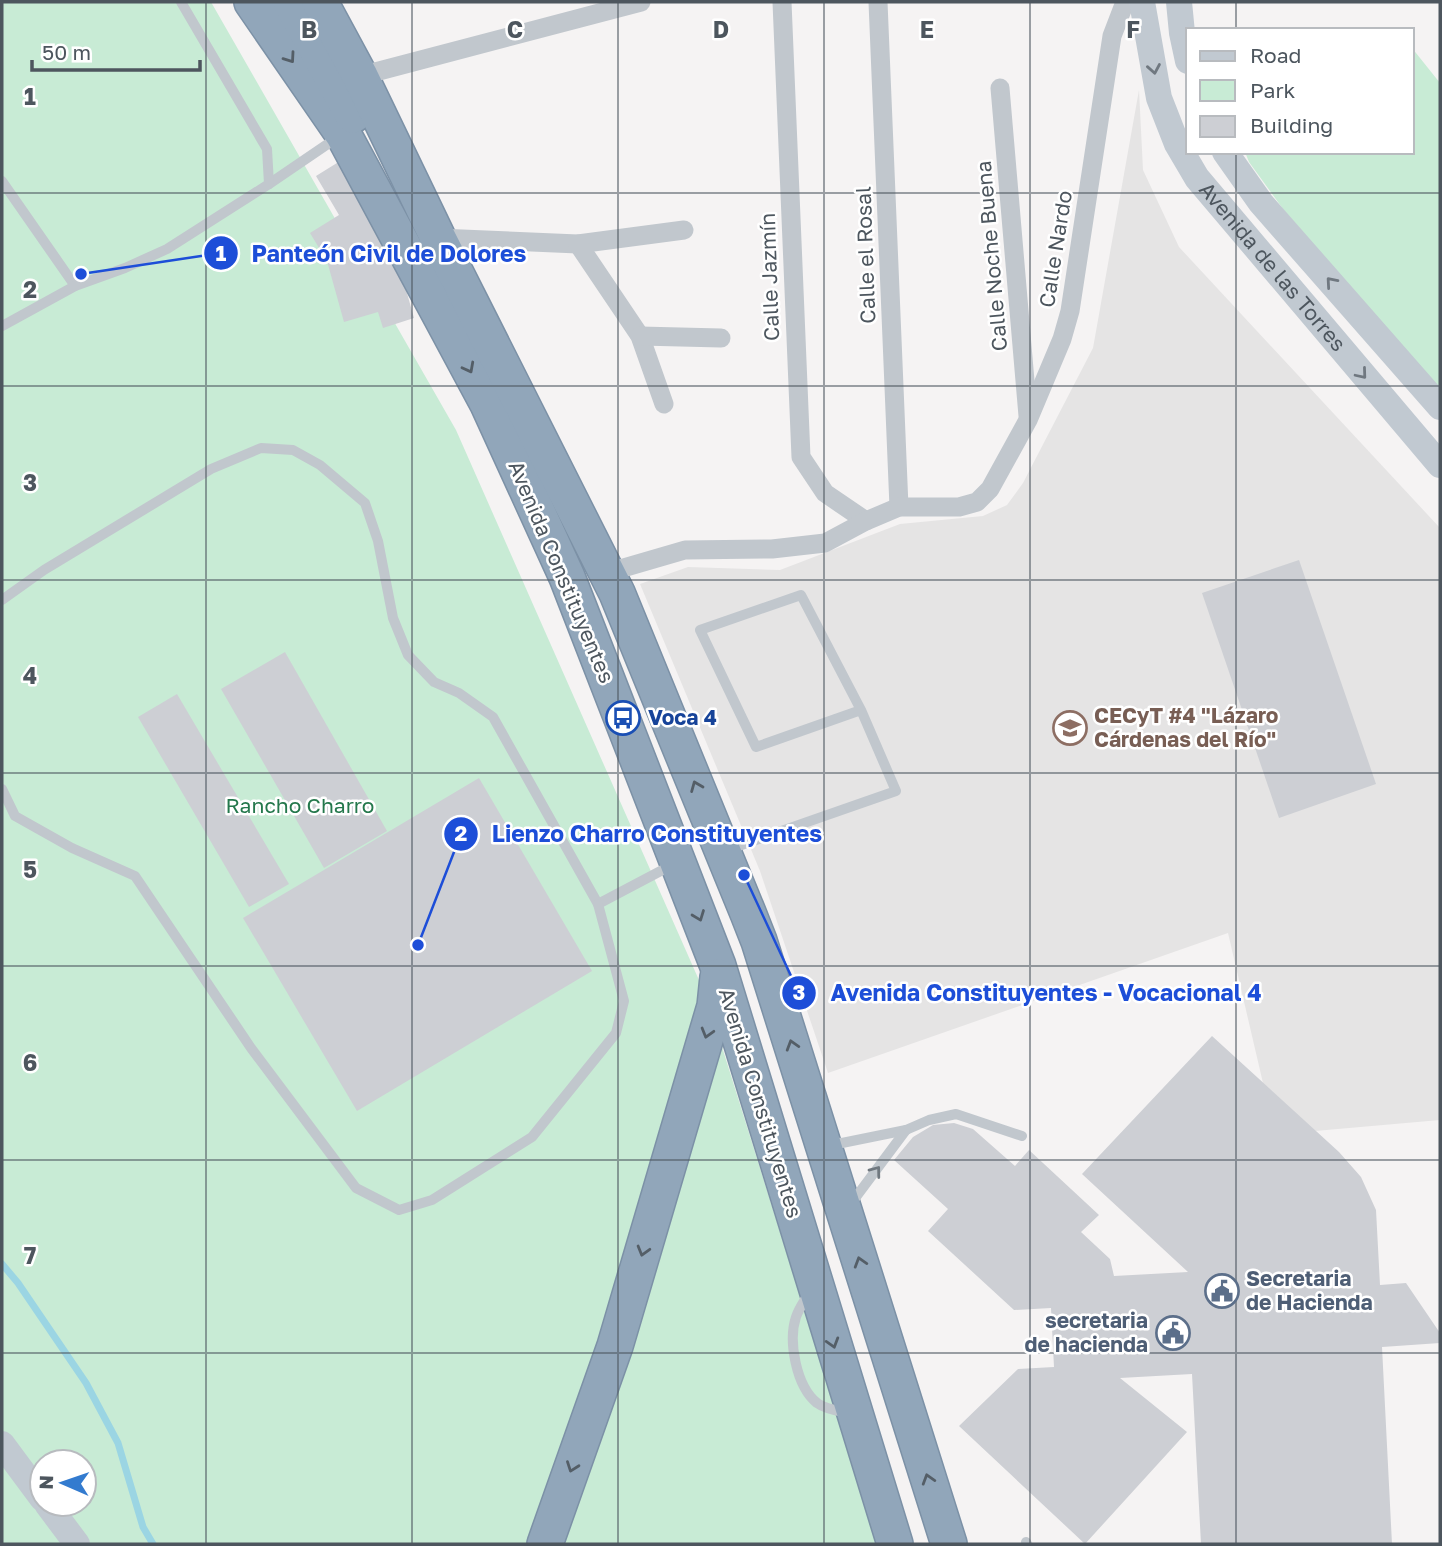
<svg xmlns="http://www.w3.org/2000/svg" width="1442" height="1546" font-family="'Golos Text',sans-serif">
<rect width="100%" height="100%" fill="#f5f3f3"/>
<!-- education -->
<path fill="#e5e4e4" d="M 1139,90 L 1143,170 L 1179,247 L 1440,528 L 1440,1120 L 1315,1131 L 1263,1083 L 1228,933 L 828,1073 L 760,871 L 640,584 L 688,567 L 780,570 L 900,524 L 983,516 L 1007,505 L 1023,483 L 1093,348 Z"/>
<!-- green -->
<g fill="#c8ebd5" fill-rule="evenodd">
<path d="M 2,2 L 211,2 L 456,430 L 706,996 L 878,1544 L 2,1544 ZM 42,1462 L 84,1462 L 84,1504 L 42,1504 Z"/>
<path d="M 1412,48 L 1440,83 L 1440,391 L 1283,209 L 1249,162 L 1245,152 L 1412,152 Z"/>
</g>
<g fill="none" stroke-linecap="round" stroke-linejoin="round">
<!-- stream -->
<path stroke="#9bd5e3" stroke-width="7" d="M 2,1264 L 18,1283 L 86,1383 L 118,1443 L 143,1527 L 153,1544"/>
</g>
<!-- building -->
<g fill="#cdcfd4">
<path d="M 345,158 L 405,286 L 414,318 L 383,328 L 378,312 L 344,322 L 327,261 L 310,233 L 339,215 L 316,176 Z"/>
<path d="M 1299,560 L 1376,784 L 1279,818 L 1202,593 Z"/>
<path d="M 285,652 L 387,831 L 324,868 L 221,689 Z"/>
<path d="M 177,694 L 289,884 L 249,907 L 138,717 Z"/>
<path d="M 479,778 L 592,971 L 357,1111 L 243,918 Z"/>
<path d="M 1212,1036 L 1339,1152 L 1361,1177 L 1376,1210 L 1380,1285 L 1406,1283 L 1440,1333 L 1440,1343 L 1382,1347 L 1392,1544 L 1201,1544 L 1192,1374 L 1120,1378 L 1187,1432 L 1085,1544 L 959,1426 L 1018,1369 L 1054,1367 L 1051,1308 L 1014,1310 L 928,1231 L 948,1209 L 894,1160 L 913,1137 L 933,1125 L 954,1123 L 973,1129 L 1015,1166 L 1029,1150 L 1099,1215 L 1081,1232 L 1110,1259 L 1114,1276 L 1188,1272 L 1082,1174 Z"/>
</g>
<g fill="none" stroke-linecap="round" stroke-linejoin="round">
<!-- highway casing -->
<g stroke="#7c91a6" stroke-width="38">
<g id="highway">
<path d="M 252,2 L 343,134 L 488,404 L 567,577 L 718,966 L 895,1544"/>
<path d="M 291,2 L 353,115"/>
<path d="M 320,2 L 360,76 L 438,238 L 617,593 L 748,913 L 759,941 L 949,1544"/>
<path d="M 545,1544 L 615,1346 L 715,1006 L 718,977"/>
</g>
</g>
<!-- lane -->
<g stroke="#c1c7cd" stroke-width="10">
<path d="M 2,181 L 75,286"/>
<path d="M 269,184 L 338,137"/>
<path d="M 2,326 L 75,286 L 125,268 L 167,249 L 269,184 L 267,149 L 181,2"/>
<path d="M 2,600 L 44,570 L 211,469 L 261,448 L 293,450 L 320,465 L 365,503 L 378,541 L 393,618 L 408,655 L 434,682 L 459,693 L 493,717 L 598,904 L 672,865"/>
<path d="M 2,789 L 15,816 L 72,848 L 135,876 L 251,1048 L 356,1188 L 399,1210 L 432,1200 L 532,1137 L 616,1033 L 624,1001 L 598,904"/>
<path d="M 730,849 L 896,791 L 861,710 L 801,595 L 700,630 L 756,747 L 861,710"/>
<path d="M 830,1142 L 842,1143 L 906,1130 L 929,1120 L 956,1114 L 1022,1136"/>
<path d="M 850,1205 L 906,1130"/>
<path d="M 809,1293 C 805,1300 799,1308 796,1317 C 788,1341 796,1386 817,1403 C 825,1409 838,1411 848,1413"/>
<path d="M 1026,1542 L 1027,1544"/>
</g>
<!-- street -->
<g stroke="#c1c7cd" stroke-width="19">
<path d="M 782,2 L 801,457 L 825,493 L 866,521"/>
<path d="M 878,2 L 899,507"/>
<path d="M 360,76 L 641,2"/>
<path d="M 1000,88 L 1028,416"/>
<path d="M 438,238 L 578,244 L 684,230"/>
<path d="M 578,244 L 640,336 L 664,404"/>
<path d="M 640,336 L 721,338"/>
<path d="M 606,573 L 685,550 L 772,549 L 825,543 L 866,521 L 899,507 L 959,507 L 977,502 L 990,489 L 1028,420 L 1062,339 L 1070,311 L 1112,36 L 1125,2"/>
</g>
<!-- secondary -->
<g stroke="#c1c9d1" stroke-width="26">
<path id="s1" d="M 1142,2 L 1159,98 L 1177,144 L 1197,178 L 1440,465"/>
<path d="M 1179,2 L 1182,33 L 1188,61"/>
<path d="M 1225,152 L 1261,203 L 1440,407"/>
<path d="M 2,1444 L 42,1498"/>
<path d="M 47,1504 L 77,1544"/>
</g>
<!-- highway -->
<use href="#highway" stroke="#91a6ba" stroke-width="35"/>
</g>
<!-- one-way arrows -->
<defs><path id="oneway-chevron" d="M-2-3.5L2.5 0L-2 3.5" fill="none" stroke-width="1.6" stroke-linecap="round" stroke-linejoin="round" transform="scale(1.75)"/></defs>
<g stroke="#545e67">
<use href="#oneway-chevron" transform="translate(290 58) rotate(55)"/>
<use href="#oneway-chevron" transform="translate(469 368) rotate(62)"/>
<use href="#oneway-chevron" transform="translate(696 786) rotate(-112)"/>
<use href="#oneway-chevron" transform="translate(699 916) rotate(69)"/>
<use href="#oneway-chevron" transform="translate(707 1033) rotate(106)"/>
<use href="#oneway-chevron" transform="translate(792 1045) rotate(-107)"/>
<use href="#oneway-chevron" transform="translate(643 1251) rotate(106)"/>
<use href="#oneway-chevron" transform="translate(860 1262) rotate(-107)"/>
<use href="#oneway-chevron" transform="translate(833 1343) rotate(73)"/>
<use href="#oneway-chevron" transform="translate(572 1467) rotate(110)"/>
<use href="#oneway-chevron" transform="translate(928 1479) rotate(-107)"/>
</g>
<g stroke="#707880">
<use href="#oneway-chevron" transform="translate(1154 69) rotate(80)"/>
<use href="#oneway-chevron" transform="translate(1331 282) rotate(-131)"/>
<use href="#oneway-chevron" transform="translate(1362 374) rotate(50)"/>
</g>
<use stroke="#70787f" href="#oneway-chevron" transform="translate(876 1171) rotate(-53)"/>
<!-- grid -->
<path fill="none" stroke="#4d565e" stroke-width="2" stroke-opacity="0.55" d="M 206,2 L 206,1544M 412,2 L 412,1544M 618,2 L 618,1544M 824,2 L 824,1544M 1030,2 L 1030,1544M 1236,2 L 1236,30M 1236,152 L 1236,1544M 2,193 L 1440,193M 2,386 L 1440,386M 2,580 L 1440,580M 2,773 L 1440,773M 2,966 L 1440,966M 2,1160 L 1440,1160M 2,1353 L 1440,1353"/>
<!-- icons -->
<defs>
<g id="bus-ring" transform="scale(1.75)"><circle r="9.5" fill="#fff" stroke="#1a4fb4" stroke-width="1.5"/><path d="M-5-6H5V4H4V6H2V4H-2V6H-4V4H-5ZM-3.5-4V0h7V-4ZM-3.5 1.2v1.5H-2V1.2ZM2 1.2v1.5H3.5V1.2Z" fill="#1a4fb4"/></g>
<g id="school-ring" transform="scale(1.75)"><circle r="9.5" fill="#fff" stroke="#8d6e63" stroke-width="1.5"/><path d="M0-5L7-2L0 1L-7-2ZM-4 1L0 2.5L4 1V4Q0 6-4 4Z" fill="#8d6e63"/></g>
<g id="civic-ring" transform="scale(1.75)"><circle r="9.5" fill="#fff" stroke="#5c6f8a" stroke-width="1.5"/><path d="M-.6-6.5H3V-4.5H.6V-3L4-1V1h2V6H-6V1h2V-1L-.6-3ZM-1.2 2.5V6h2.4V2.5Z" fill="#5c6f8a"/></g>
</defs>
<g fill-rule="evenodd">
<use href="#bus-ring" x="623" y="718"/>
<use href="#school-ring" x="1070" y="728"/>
<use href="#civic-ring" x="1222" y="1291"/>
<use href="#civic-ring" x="1173" y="1333"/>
</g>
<g text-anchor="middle" stroke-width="5" stroke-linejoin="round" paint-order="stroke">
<!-- street labels -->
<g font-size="21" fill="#4d565e" stroke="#fff">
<text transform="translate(1056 249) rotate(-81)" y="7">Calle Nardo</text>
<text transform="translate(866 255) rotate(-92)" y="7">Calle el Rosal</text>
<text transform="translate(992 256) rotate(-95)" y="7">Calle Noche Buena</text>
<text dy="7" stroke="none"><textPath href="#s1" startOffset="303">Avenida de las Torres</textPath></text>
<text transform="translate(770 277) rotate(-92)" y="7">Calle Jazmín</text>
<text transform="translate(561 572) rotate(67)" y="7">Avenida Constituyentes</text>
<text transform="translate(760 1103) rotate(73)" y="7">Avenida Constituyentes</text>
</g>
<!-- education labels -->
<g font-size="21" font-weight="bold" fill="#785e54" stroke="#fff" text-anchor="start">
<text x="1094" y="723">CECyT #4 "Lázaro<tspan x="1094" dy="24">Cárdenas del Río"</tspan></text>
</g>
<!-- transit labels -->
<g font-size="21" font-weight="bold" fill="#164399" stroke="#fff" text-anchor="start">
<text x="648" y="725">Voca 4</text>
</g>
<!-- park labels -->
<g font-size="21" fill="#24784c" stroke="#fff">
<text x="300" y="813">Rancho Charro</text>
</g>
<!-- service labels -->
<g font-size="21" font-weight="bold" fill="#4e5e75" stroke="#fff" text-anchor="start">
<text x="1246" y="1286">Secretaria<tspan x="1246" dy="24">de Hacienda</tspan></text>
<text x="1148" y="1328" text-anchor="end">secretaria<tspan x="1148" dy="24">de hacienda</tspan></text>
</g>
</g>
<g font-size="23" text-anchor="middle" font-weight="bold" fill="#4d565e" stroke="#fff" stroke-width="5" stroke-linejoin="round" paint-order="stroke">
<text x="309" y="38">B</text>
<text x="515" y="38">C</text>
<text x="721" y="38">D</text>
<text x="927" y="38">E</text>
<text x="1133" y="38">F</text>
<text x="30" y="105">1</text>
<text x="30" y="298">2</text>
<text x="30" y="491">3</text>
<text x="30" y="684">4</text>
<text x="30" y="878">5</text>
<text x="30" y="1071">6</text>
<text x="30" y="1264">7</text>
</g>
<!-- callouts -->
<path fill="none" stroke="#1d4ed8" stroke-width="2.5" d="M81 274L221 253M418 945L461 834M744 875L799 993"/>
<g fill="#1d4ed8" stroke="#fff" stroke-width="2.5">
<circle cx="81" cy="274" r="7"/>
<circle cx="418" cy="945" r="7"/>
<circle cx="744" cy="875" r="7"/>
<circle cx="221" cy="253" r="18"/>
<circle cx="461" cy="834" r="18"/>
<circle cx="799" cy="993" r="18"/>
</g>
<g font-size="21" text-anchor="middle" font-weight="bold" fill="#fff">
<text x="221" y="261">1</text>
<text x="461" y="841">2</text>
<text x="799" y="1000">3</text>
</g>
<g font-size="23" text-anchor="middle" font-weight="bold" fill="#1d4ed8" stroke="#fff" stroke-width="5" stroke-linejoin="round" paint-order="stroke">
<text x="389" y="262">Panteón Civil de Dolores</text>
<text x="657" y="842">Lienzo Charro Constituyentes</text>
<text x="1046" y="1001">Avenida Constituyentes - Vocacional 4</text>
</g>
<!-- border -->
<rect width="1442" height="1546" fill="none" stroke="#4d565e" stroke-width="7"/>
<!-- legend -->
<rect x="1186" y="28" width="228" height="126" fill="#ffffff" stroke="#b8bbbf" stroke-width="2"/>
<rect x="1200" y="51" width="35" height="10" fill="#c1c9d1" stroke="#b8bbbf" stroke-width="2"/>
<text x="1250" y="63" font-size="21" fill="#4d565e">Road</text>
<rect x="1200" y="80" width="35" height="21" fill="#c8ebd5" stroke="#b8bbbf" stroke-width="2"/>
<text x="1250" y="98" font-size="21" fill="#4d565e">Park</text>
<rect x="1200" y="116" width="35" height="21" fill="#cdcfd4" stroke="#b8bbbf" stroke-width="2"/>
<text x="1250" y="133" font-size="21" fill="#4d565e">Building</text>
<!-- north arrow -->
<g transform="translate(63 1483) rotate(272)"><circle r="33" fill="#ffffff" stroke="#b8bbbf" stroke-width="2"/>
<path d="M0-5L12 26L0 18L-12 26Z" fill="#337bcf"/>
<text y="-10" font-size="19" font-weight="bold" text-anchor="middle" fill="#4d565e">N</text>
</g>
<!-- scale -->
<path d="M32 60v10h168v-10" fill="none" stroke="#4d565e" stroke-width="3.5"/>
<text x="42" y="60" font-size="21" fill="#4d565e" stroke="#ffffff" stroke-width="5" paint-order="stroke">50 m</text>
</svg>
